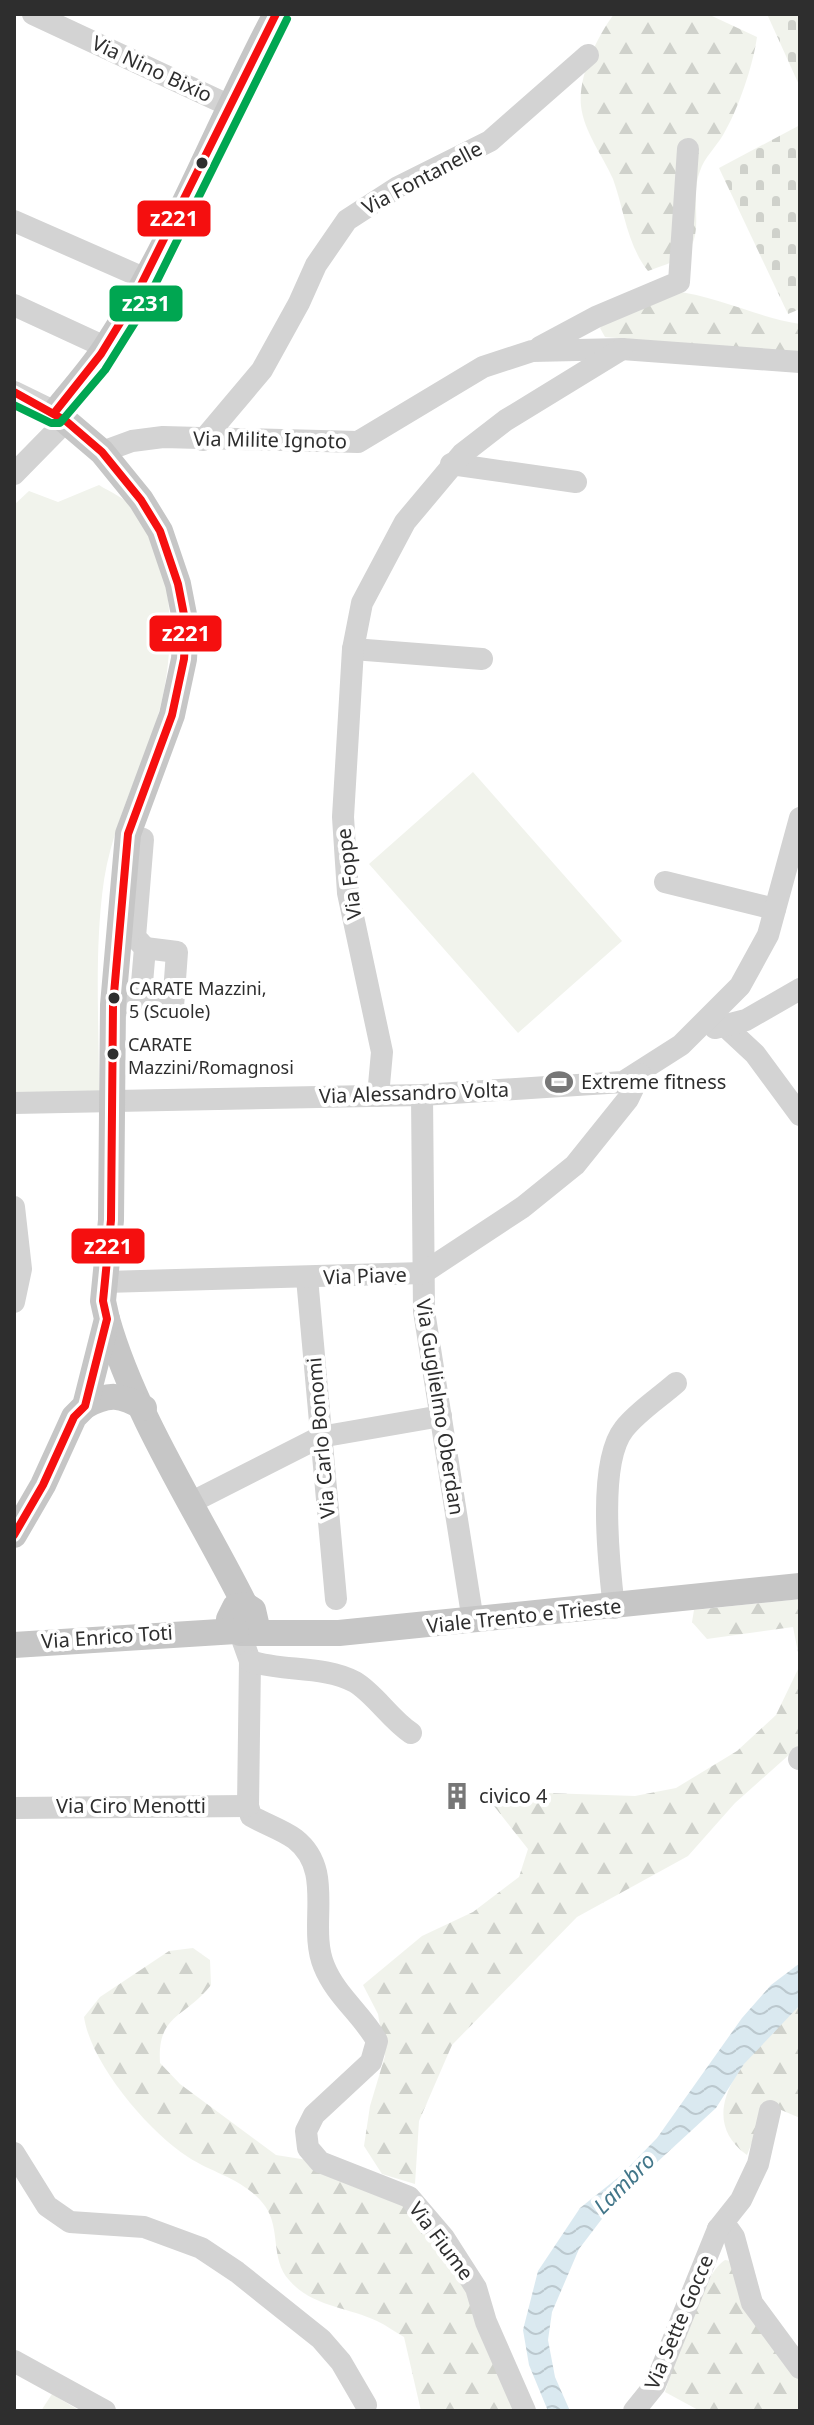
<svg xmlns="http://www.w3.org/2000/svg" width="814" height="2425" font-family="'Noto Sans',sans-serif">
<defs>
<pattern id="forest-firs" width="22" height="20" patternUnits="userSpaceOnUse" patternTransform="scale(2)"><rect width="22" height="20" fill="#f1f3ec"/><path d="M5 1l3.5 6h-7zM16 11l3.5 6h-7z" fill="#cfd1cb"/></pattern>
<pattern id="cemetery-stones" width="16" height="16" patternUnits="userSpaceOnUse" patternTransform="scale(2)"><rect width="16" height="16" fill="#f1f3ec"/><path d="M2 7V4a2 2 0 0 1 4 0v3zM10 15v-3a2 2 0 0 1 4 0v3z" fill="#cfd1cb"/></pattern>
<pattern id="water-waves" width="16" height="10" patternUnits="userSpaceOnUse" patternTransform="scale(2)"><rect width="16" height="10" fill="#dae9f0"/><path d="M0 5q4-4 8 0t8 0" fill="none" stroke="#bbc8ce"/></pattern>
</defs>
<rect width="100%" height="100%" fill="#fff"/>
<!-- forest -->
<g fill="url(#forest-firs)">
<path d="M 614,14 L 716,14 L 712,16 L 757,37 C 753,66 738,110 723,135 C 716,147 704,158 700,171 C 690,196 703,228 690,248 C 682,261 661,266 648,271 C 627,245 624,209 613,179 C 603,156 584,132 581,106 C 578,76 597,37 614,14 Z"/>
<path d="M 673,291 C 717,296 756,317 800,324 L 800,354 L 605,337 L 600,328 L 606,321 Z"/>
<path d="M 800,1599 L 800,1662 L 793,1627 L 707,1639 L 692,1622 L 694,1610 Z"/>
<path d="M 800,1665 L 800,1745 L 735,1803 L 688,1856 L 577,1917 L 452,2045 L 419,2121 L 415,2184 L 382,2174 L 364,2146 L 370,2106 L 385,2056 L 378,2014 L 363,1985 L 422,1936 L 473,1912 L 519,1877 L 528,1849 L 494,1806 L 547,1793 L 635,1796 L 676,1788 L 737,1751 L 776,1715 Z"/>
<path d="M 193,1948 L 210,1960 L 211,1985 C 184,2019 157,2014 160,2063 L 180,2084 L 276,2155 L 320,2162 L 386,2185 L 444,2238 L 525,2411 L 421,2411 L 404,2337 C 395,2332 386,2325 377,2321 C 348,2307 312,2307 289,2280 C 270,2259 281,2228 265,2206 C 245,2179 214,2174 188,2157 C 148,2131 91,2064 84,2017 L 100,1997 L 169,1951 Z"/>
<path d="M 800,2005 L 800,2118 L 767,2104 L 747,2155 C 684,2109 763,2039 800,2005 Z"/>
<path d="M 725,2260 L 731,2261 L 800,2368 L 800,2411 L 700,2411 L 665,2392 C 673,2366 703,2272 725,2260 Z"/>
</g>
<!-- cemetery -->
<g fill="url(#cemetery-stones)">
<path d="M 767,14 L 800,14 L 800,87 Z"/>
<path d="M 800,125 L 800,309 L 788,314 L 719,168 Z"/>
</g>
<!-- green -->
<g fill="#f1f3ec">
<path d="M 99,485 C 110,492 127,499 134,509 C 178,564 176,655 157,719 C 140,773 113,823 104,880 C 94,949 99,1022 99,1092 L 14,1094 L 14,505 L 29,491 L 58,502 Z"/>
<path d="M 473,772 L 622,941 L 518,1033 L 369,864 Z"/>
<path d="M 52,2394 L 80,2411 L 41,2411 Z"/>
</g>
<!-- water -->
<path fill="url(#water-waves)" d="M 800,1963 L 800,2005 L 744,2064 L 716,2108 L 617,2199 L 579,2249 L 552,2312 L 548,2340 L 555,2377 L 570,2411 L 548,2411 L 529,2365 L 523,2330 L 538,2271 L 580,2208 L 620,2176 L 657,2138 L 742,2018 L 771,1985 Z"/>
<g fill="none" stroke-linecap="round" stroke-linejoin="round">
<!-- minor -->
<g stroke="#d3d3d3" stroke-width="22">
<path d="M 33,14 L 228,105"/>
<path d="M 14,221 L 146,279"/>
<path d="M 14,305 L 105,347"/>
<path d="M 540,347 L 596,317 L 679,282 L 688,149"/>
<path d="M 14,392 L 55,412"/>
<path d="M 203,440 L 262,370 L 299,303 L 316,265 L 347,220 L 398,187 L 490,141 L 588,55"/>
<path d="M 102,452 L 132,441 L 163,437 L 358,442 L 483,367 L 532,351 L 622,349 L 800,362"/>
<path d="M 451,464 L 576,482"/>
<path d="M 14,474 L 66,421"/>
<path d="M 353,649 L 482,659"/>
<path d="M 128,834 L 143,839 L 135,937 L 145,948"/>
<path d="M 665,882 L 775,909"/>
<path d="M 113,1005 L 173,1007 L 177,952 L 145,948 L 140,1006"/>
<path d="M 726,1027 L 755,1054 L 800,1115"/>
<path d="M 715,1028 L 746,1020 L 800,989"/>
<path d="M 422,1095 L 424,1311 L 473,1621"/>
<path d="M 378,1096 L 382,1052 L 348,893 L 343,817 L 353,649 L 362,603 L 405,522 L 462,454 L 506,420 L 622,349"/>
<path d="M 14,1103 L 422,1095 L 623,1082 L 681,1045 L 740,986 L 768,935 L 800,818"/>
<path d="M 14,1207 L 21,1269 L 14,1302"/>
<path d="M 307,1278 L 336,1599"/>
<path d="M 105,1282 L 423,1273 L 523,1207 L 575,1165 L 628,1099 L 640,1074"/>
<path d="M 192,1502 L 320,1437 L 441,1416"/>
<path d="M 614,1608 C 609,1566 597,1463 624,1429 C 637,1412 659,1398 676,1383"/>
<path d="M 240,1633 L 250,1661 L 248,1806 L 251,1816 C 265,1824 283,1830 295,1839 C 336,1871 307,1925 324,1966 C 336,1996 362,2014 377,2041 L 371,2062 L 314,2115 L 306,2131 L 308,2148 L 320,2162 L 409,2197 L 444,2238 L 476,2288 L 486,2322 L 525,2411"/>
<path d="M 250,1661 C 282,1672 323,1665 355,1682 C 375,1694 390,1719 411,1733"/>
<path d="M 799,1759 L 800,1757"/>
<path d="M 14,1808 L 248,1806"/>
<path d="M 14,2153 L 47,2206 L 70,2222 L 144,2227 L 201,2248 L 237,2272 L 321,2339 L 341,2362 L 366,2405"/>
<path d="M 718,2229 L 729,2230 L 734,2237 L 752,2303 L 800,2368"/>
<path d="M 14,2361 L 105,2411"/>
<path d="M 634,2411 L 655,2385 L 718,2229 L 741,2200 L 758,2164 L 770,2111"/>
</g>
<!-- major -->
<g stroke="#c6c6c6" stroke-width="26">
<path d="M 107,1319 C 134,1415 200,1515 245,1605"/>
<path d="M 85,1406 C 109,1393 120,1394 144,1408"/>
<path d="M 14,1535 L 43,1485 L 74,1417 L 85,1406 L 107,1319 L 103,1301 L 111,1220 L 113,1005 L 128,834 L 172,715 L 184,659 L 186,625 L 178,584 L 160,531 L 141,500 L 102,452 L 55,412 C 72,390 92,369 107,345 C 174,241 218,123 276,14"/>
<path d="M 250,1631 L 256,1623 L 253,1610 L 245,1605 L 235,1607 L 229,1619 L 232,1628 L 240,1633 L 339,1633 L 800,1586"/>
<path d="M 14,1645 L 236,1631"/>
</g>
<!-- bus-1 casing -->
<g stroke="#fff" stroke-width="14">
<g id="bus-1">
<path d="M 14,392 L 66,421 L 102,452 L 141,500 L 160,531 L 178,584 L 186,625 L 184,659 L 172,715 L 128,834 L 113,1005 L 111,1220 L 103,1301 L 107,1319 L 85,1406 L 74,1417 L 43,1485 L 14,1535"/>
<path d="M 55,412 L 101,354 L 131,305 L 276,14"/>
</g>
</g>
<!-- bus-2 casing -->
<g stroke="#fff" stroke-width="14">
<path id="bus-2" d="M 14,405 L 51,423 L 60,423 L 105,370 L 142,311 L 287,19"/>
</g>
<!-- bus-1 -->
<use href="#bus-1" stroke="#f50f0f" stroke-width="8"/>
<!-- bus-2 -->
<use href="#bus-2" stroke="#00a651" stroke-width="8"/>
</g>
<!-- icons -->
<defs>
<g id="stadium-bare" transform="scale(2.16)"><path d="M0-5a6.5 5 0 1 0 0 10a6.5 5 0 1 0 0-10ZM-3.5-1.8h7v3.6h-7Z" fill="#777" stroke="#fff" stroke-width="2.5" paint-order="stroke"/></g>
<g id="building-bare" transform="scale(2.16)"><path d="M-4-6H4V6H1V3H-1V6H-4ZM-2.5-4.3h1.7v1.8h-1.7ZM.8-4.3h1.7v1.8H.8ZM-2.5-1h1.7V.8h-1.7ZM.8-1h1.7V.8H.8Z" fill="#777" stroke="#fff" stroke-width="2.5" paint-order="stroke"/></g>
</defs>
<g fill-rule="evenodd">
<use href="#stadium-bare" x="559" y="1082"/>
<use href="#building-bare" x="457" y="1796"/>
</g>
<!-- markers -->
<g fill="#2e2e2e" stroke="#fff" stroke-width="3">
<circle cx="202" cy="163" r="7"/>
<circle cx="114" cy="998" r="7"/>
<circle cx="113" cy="1054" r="7"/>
</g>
<g text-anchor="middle" stroke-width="8" stroke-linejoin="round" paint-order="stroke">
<!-- bus labels -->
<g font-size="18" fill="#2e2e2e" stroke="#fff" text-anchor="start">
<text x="129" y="995">CARATE Mazzini,<tspan x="129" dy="23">5 (Scuole)</tspan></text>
<text x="128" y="1051">CARATE<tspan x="128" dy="23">Mazzini/Romagnosi</tspan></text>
</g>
<!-- street labels -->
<g font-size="20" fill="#2e2e2e" stroke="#fff">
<text transform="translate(152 69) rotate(25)" y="7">Via Nino Bixio</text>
<text transform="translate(422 178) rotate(-28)" y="7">Via Fontanelle</text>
<text transform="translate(270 440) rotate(1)" y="7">Via Milite Ignoto</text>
<text transform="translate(349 874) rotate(-97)" y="7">Via Foppe</text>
<text transform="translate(414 1093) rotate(-2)" y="7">Via Alessandro Volta</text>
<text transform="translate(365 1276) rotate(-2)" y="7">Via Piave</text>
<text transform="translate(440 1407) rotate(81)" y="7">Via Guglielmo Oberdan</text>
<text transform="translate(321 1438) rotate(-95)" y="7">Via Carlo Bonomi</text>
<text transform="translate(524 1616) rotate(-6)" y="7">Viale Trento e Trieste</text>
<text transform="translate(107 1637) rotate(-4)" y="7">Via Enrico Toti</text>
<text x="131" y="1813">Via Ciro Menotti</text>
<text transform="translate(441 2241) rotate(53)" y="7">Via Fiume</text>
<text transform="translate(679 2322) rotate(-67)" y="7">Via Sette Gocce</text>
</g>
<!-- poi labels -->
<g font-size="20" fill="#2e2e2e" stroke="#fff" text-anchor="start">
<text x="581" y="1089">Extreme fitness</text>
<text x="479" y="1803">civico 4</text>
</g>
<!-- water labels -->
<g font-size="22" font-style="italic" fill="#427689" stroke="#fff">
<text transform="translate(624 2183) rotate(-45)" y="8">Lambro</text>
</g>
</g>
<g stroke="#fff" stroke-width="3">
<rect x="136" y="199" width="76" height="39" rx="8" fill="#f50f0f"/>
<rect x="108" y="284" width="76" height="39" rx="8" fill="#00a651"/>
<rect x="148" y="614" width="75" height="39" rx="8" fill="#f50f0f"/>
<rect x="70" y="1227" width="76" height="38" rx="8" fill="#f50f0f"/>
</g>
<g font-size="22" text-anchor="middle" font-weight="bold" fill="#fff">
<text x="174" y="226">z221</text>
<text x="146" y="311">z231</text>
<text x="186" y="641">z221</text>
<text x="108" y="1254">z221</text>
</g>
<!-- border -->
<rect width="814" height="2425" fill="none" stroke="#2e2e2e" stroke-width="32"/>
</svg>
